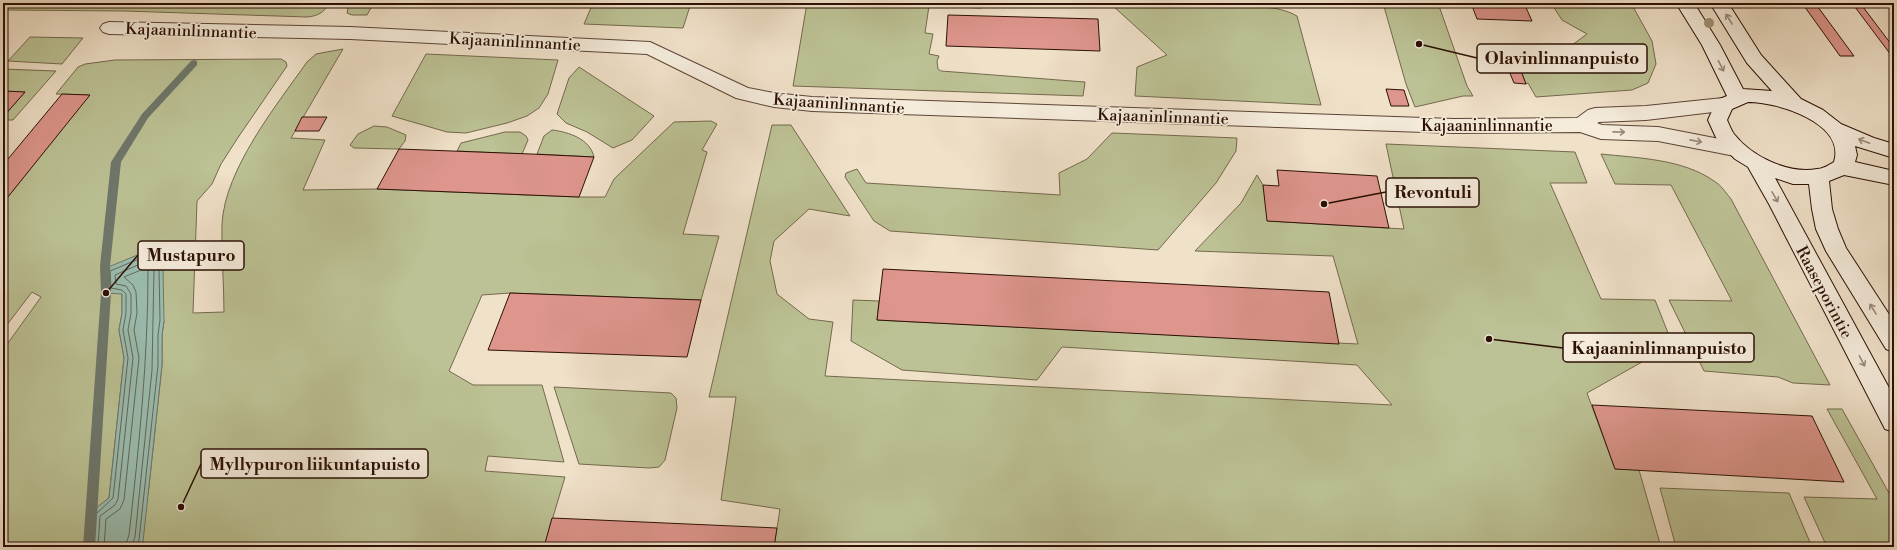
<svg xmlns="http://www.w3.org/2000/svg" width="1897" height="550" font-family="'Libre Bodoni',serif">
<rect width="100%" height="100%" fill="#f0e1c9"/>
<filter id="stains"><feTurbulence type="fractalNoise" baseFrequency=".005" numOctaves="4"/><feColorMatrix values="0 0 0 0 .2 0 0 0 0 .09 0 0 0 0 .02 0 0 0 .5 -.17"/></filter>
<radialGradient id="worn" r=".72"><stop offset=".6" stop-color="#630" stop-opacity="0"/><stop offset="1" stop-color="#630" stop-opacity=".3"/></radialGradient>
<!-- green -->
<g fill="#bcc295" stroke="#74694c" fill-rule="evenodd">
<path d="M 3,3 L 330,3 C 323,13 318,16 307,17 L 124,11 L 3,10 Z"/>
<path d="M 349,3 L 374,3 L 367,15 L 352,15 L 347,13 Z"/>
<path d="M 593,3 L 691,3 L 683,28 L 584,24 Z"/>
<path d="M 807,3 L 981,3 L 981,8 L 929,6 L 925,33 L 933,34 L 929,54 L 939,56 L 937,61 L 938,69 L 941,71 L 1085,82 L 1083,96 L 793,86 Z"/>
<path d="M 1077,3 C 1126,3 1176,3 1225,6 C 1249,7 1276,4 1297,16 L 1321,105 L 1135,96 L 1137,67 L 1167,55 L 1113,6 Z"/>
<path d="M 1383,3 L 1438,3 L 1467,86 L 1473,96 L 1463,96 L 1415,107 L 1406,84 Z"/>
<path d="M 1551,3 L 1631,3 L 1652,41 L 1656,64 L 1648,83 L 1632,90 L 1536,97 L 1528,83 L 1526,84 L 1521,71 L 1527,71 L 1518,51 L 1544,66 L 1587,34 L 1562,20 Z"/>
<path d="M 30,37 L 83,38 L 62,64 L 8,61 Z"/>
<path d="M 343,49 L 291,138 L 325,140 L 303,190 L 377,189 L 579,197 L 605,197 L 614,179 L 674,122 L 711,121 L 717,124 L 702,150 L 707,152 L 683,234 L 719,236 L 701,300 L 510,293 L 482,295 L 449,371 L 473,385 L 542,385 L 564,462 L 488,456 L 485,471 L 565,477 L 544,547 L 3,547 L 3,350 L 41,297 L 32,292 L 3,330 L 3,203 L 89,95 L 56,94 L 78,67 L 85,64 L 115,60 L 281,59 L 286,62 L 287,66 L 237,139 L 221,164 L 212,184 L 197,201 L 193,313 L 224,312 C 224,283 221,253 222,224 C 225,169 276,106 307,62 L 316,54 ZM 122,294 L 164,321 L 162,335 L 162,365 L 148,495 L 93,511 L 109,498 L 124,358 L 119,330 L 122,313 Z"/>
<path d="M 426,54 L 558,60 L 548,94 L 539,108 L 527,116 L 507,123 L 466,133 L 447,132 L 392,116 Z"/>
<path d="M 579,67 L 654,116 L 632,140 L 613,148 L 587,132 L 566,123 L 557,114 L 569,78 Z"/>
<path d="M 3,69 L 56,71 L 13,120 L 3,120 L 3,117 L 25,92 L 3,91 Z"/>
<path d="M 772,125 L 791,125 L 850,216 L 809,209 L 774,241 L 770,261 L 777,294 L 809,319 L 833,322 L 825,376 L 1392,405 L 1357,365 L 1062,347 L 1037,380 L 902,370 L 851,341 L 853,300 L 879,301 L 877,320 L 1358,344 L 1333,256 L 1195,251 L 1241,203 L 1257,175 L 1263,185 L 1268,221 L 1404,229 L 1386,144 L 1575,152 L 1587,183 L 1550,183 L 1601,299 L 1655,300 L 1672,343 L 1644,343 L 1642,362 L 1587,393 L 1615,469 L 1639,470 L 1661,547 L 774,547 L 780,509 L 721,500 L 736,397 L 709,397 Z"/>
<path d="M 374,126 L 387,127 L 406,135 L 405,141 L 399,149 L 354,148 L 350,145 L 358,134 Z"/>
<path d="M 552,130 C 569,132 590,139 594,157 L 537,154 L 544,136 Z"/>
<path d="M 505,132 L 520,132 L 526,136 L 528,140 L 522,154 L 457,151 L 461,143 Z"/>
<path d="M 1112,133 L 1237,138 L 1236,151 L 1216,183 L 1158,250 L 890,231 L 874,221 L 845,177 L 846,173 L 857,169 L 866,183 L 1060,195 L 1059,173 L 1087,159 Z"/>
<path d="M 1601,154 C 1638,158 1683,159 1714,181 C 1721,185 1726,193 1731,199 L 1830,385 L 1793,383 L 1778,377 L 1704,371 L 1669,300 L 1732,301 L 1671,185 L 1615,184 Z"/>
<path d="M 554,387 L 671,393 L 676,398 L 677,408 L 665,460 L 659,467 L 649,468 L 579,464 Z"/>
<path d="M 1827,409 L 1842,409 L 1894,502 L 1894,547 L 1827,547 L 1804,497 L 1877,499 Z"/>
<path d="M 1660,488 L 1789,493 L 1812,547 L 1676,547 Z"/>
</g>
<!-- water -->
<path fill="#9bbeb1" stroke="#6e786c" d="M 147,251 L 159,256 L 163,268 L 164,321 L 162,335 L 162,365 L 143,542 L 138,547 L 89,547 L 92,511 L 109,498 L 124,358 L 119,330 L 122,313 L 122,294 L 106,293 L 106,268 Z"/>
<g fill="none" stroke-linecap="round" stroke-linejoin="round">
<!-- shore -->
<g stroke="#63675a" stroke-width="1">
<path d="M 93,547 L 96,514 L 113,498 L 128,358 L 123,330 L 126,313 L 126,294 L 122,290 L 111,288 L 110,271 L 146,256 L 156,259 L 159,269 L 160,320 L 158,335 L 158,365 L 139,540 L 136,547"/>
<path d="M 98,547 L 100,516 L 115,505 L 118,499 L 133,358 L 128,330 L 131,313 L 131,294 L 126,286 L 116,284 L 115,275 L 147,261 L 152,263 L 154,269 L 152,370 L 135,537 L 131,547"/>
<path d="M 104,547 L 106,519 L 120,509 L 124,500 L 139,358 L 134,330 L 137,313 L 136,292 L 133,285 L 124,277 L 146,268 L 148,270 C 148,359 139,447 129,535 L 125,547"/>
</g>
<!-- stream -->
<path fill="#6e786c" fill-rule="evenodd" d="M 194,60 L 197,61 L 197,65 L 148,118 L 121,162 L 110,266 L 111,293 L 95,547 L 83,547 L 101,293 L 100,266 L 111,162 L 142,114 L 191,61 Z"/>
</g>
<!-- building -->
<g fill="#dd958c" stroke="#2b1004">
<path d="M 1471,3 L 1524,3 L 1532,21 L 1477,19 Z"/>
<path d="M 1802,3 L 1815,3 L 1854,56 L 1840,56 Z"/>
<path d="M 1852,3 L 1860,3 L 1894,48 L 1894,59 Z"/>
<path d="M 948,15 L 1098,19 L 1100,51 L 946,46 Z"/>
<path d="M 1509,71 L 1521,71 L 1526,84 L 1514,83 Z"/>
<path d="M 1386,89 L 1404,90 L 1409,106 L 1391,106 Z"/>
<path d="M 3,91 L 25,92 L 3,117 Z"/>
<path d="M 62,94 L 90,95 L 3,203 L 3,165 Z"/>
<path d="M 302,117 L 327,117 L 319,131 L 295,131 Z"/>
<path d="M 399,149 L 531,154 L 594,157 L 579,197 L 377,189 Z"/>
<path d="M 1277,170 L 1377,176 L 1389,228 L 1267,221 L 1263,185 L 1279,186 Z"/>
<path d="M 883,269 L 1329,292 L 1339,344 L 877,320 Z"/>
<path d="M 510,293 L 701,300 L 687,357 L 488,350 Z"/>
<path d="M 1592,405 L 1812,416 L 1844,482 L 1615,469 Z"/>
<path d="M 552,518 L 598,520 L 777,528 L 774,547 L 544,547 Z"/>
</g>
<g fill="none" stroke-linecap="round" stroke-linejoin="round">
<!-- minor casing -->
<g stroke="#5c4435" stroke-width="2">
<path id="minor" d="M 109,22 L 350,27 L 650,42 L 748,88 L 774,93 L 812,97 L 1454,119 L 1577,118 L 1588,110 L 1595,108 L 1646,106 L 1723,98 L 1730,100 L 1733,105 L 1730,110 L 1646,120 L 1599,122 L 1597,123 L 1602,125 L 1658,127 L 1735,142 L 1742,144 L 1745,149 L 1742,154 L 1735,156 L 1658,141 L 1601,139 L 1580,132 L 1454,133 L 812,111 L 774,107 L 736,98 L 647,54 L 350,39 L 109,34 L 103,32 L 100,28 L 103,24 Z"/>
</g>
<!-- secondary casing -->
<g stroke="#2b1004" stroke-width="2">
<path id="secondary" d="M 1676,3 L 1694,3 L 1720,45 L 1743,89 L 1772,91 L 1747,63 L 1710,3 L 1728,3 L 1761,55 L 1801,99 L 1823,110 L 1841,124 L 1874,138 L 1894,144 L 1894,158 L 1855,146 L 1857,155 L 1855,162 L 1894,171 L 1894,185 L 1844,175 L 1829,181 L 1832,209 L 1838,229 L 1846,248 L 1894,322 L 1894,352 L 1886,349 L 1826,251 L 1816,229 L 1812,209 L 1809,184 L 1793,184 L 1775,178 L 1894,397 L 1894,432 L 1885,429 L 1769,204 L 1748,167 L 1735,159 L 1718,142 L 1708,120 L 1717,100 L 1727,96 L 1702,45 ZM 1748,102 C 1778,102 1846,123 1834,162 C 1829,165 1823,169 1817,169 C 1788,174 1752,157 1734,134 C 1731,130 1729,124 1727,120 L 1732,109 Z"/>
</g>
<!-- minor -->
<use href="#minor" fill="#f5ecdc" fill-rule="evenodd"/>
<!-- secondary -->
<use href="#secondary" fill="#f5ecdc" fill-rule="evenodd"/>
</g>
<!-- trees -->
<circle fill="#a09079" cx="1709" cy="23" r="5"/>
<!-- one-way arrows -->
<defs><path id="oneway-shaft" d="M-6 0H5M1.5-3L5.5 0L1.5 3" fill="none" stroke-width="1.6" stroke-linecap="round" stroke-linejoin="round"/></defs>
<g stroke="#9a897b">
<use href="#oneway-shaft" transform="translate(1729 19) rotate(-122)"/>
<use href="#oneway-shaft" transform="translate(1721 66) rotate(63)"/>
<use href="#oneway-shaft" transform="translate(1619 132) rotate(1)"/>
<use href="#oneway-shaft" transform="translate(1696 141) rotate(11)"/>
<use href="#oneway-shaft" transform="translate(1864 141) rotate(-159)"/>
<use href="#oneway-shaft" transform="translate(1775 197) rotate(60)"/>
<use href="#oneway-shaft" transform="translate(1873 309) rotate(-122)"/>
<use href="#oneway-shaft" transform="translate(1862 361) rotate(62)"/>
</g>
<g text-anchor="middle" stroke-width="3.5" stroke-linejoin="round" paint-order="stroke">
<!-- street labels -->
<g font-size="16" fill="#2b1004" stroke="#f5ecdc">
<text transform="translate(191 30) rotate(2)" y="6">Kajaaninlinnantie</text>
<text transform="translate(515 41) rotate(3)" y="6">Kajaaninlinnantie</text>
<text transform="translate(839 103) rotate(4)" y="6">Kajaaninlinnantie</text>
<text transform="translate(1163 116) rotate(2)" y="6">Kajaaninlinnantie</text>
<text x="1487" y="131">Kajaaninlinnantie</text>
<text transform="translate(1825 292) rotate(62)" y="6">Raaseporintie</text>
</g>
</g>
<!-- callouts -->
<path fill="none" stroke="#2b1004" stroke-width="1.5" d="M1419 44L1477 58M1324 204L1386 192M106 293L138 255M1489 339L1563 348M181 507L201 464"/>
<g fill="#2b1004" stroke="#f5ecdc" stroke-width="1.5">
<circle cx="1419" cy="44" r="4"/>
<circle cx="1324" cy="204" r="4"/>
<circle cx="106" cy="293" r="4"/>
<circle cx="1489" cy="339" r="4"/>
<circle cx="181" cy="507" r="4"/>
</g>
<g fill="#f5ecdc" stroke="#2b1004" stroke-width="1.5">
<rect x="1477" y="44" width="170" height="29" rx="4"/>
<rect x="1386" y="178" width="93" height="29" rx="4"/>
<rect x="138" y="241" width="106" height="29" rx="4"/>
<rect x="1563" y="333" width="191" height="29" rx="4"/>
<rect x="201" y="449" width="227" height="29" rx="4"/>
</g>
<g font-size="17" text-anchor="middle" font-weight="bold" fill="#2b1004">
<text x="1562" y="64">Olavinlinnanpuisto</text>
<text x="1433" y="198">Revontuli</text>
<text x="191" y="261">Mustapuro</text>
<text x="1659" y="354">Kajaaninlinnanpuisto</text>
<text x="315" y="470">Myllypuron liikuntapuisto</text>
</g>
<!-- margin -->
<rect width="1897" height="550" fill="none" stroke="#f0e1c9" stroke-width="16"/>
<rect x="4" y="4" width="1889" height="542" fill="none" stroke="#2b1004" stroke-width="2"/>
<rect x="8" y="8" width="1881" height="534" fill="none" stroke="#2b1004"/>
<rect width="100%" height="100%" filter="url(#stains)"/>
<rect width="100%" height="100%" fill="url(#worn)"/>
</svg>
